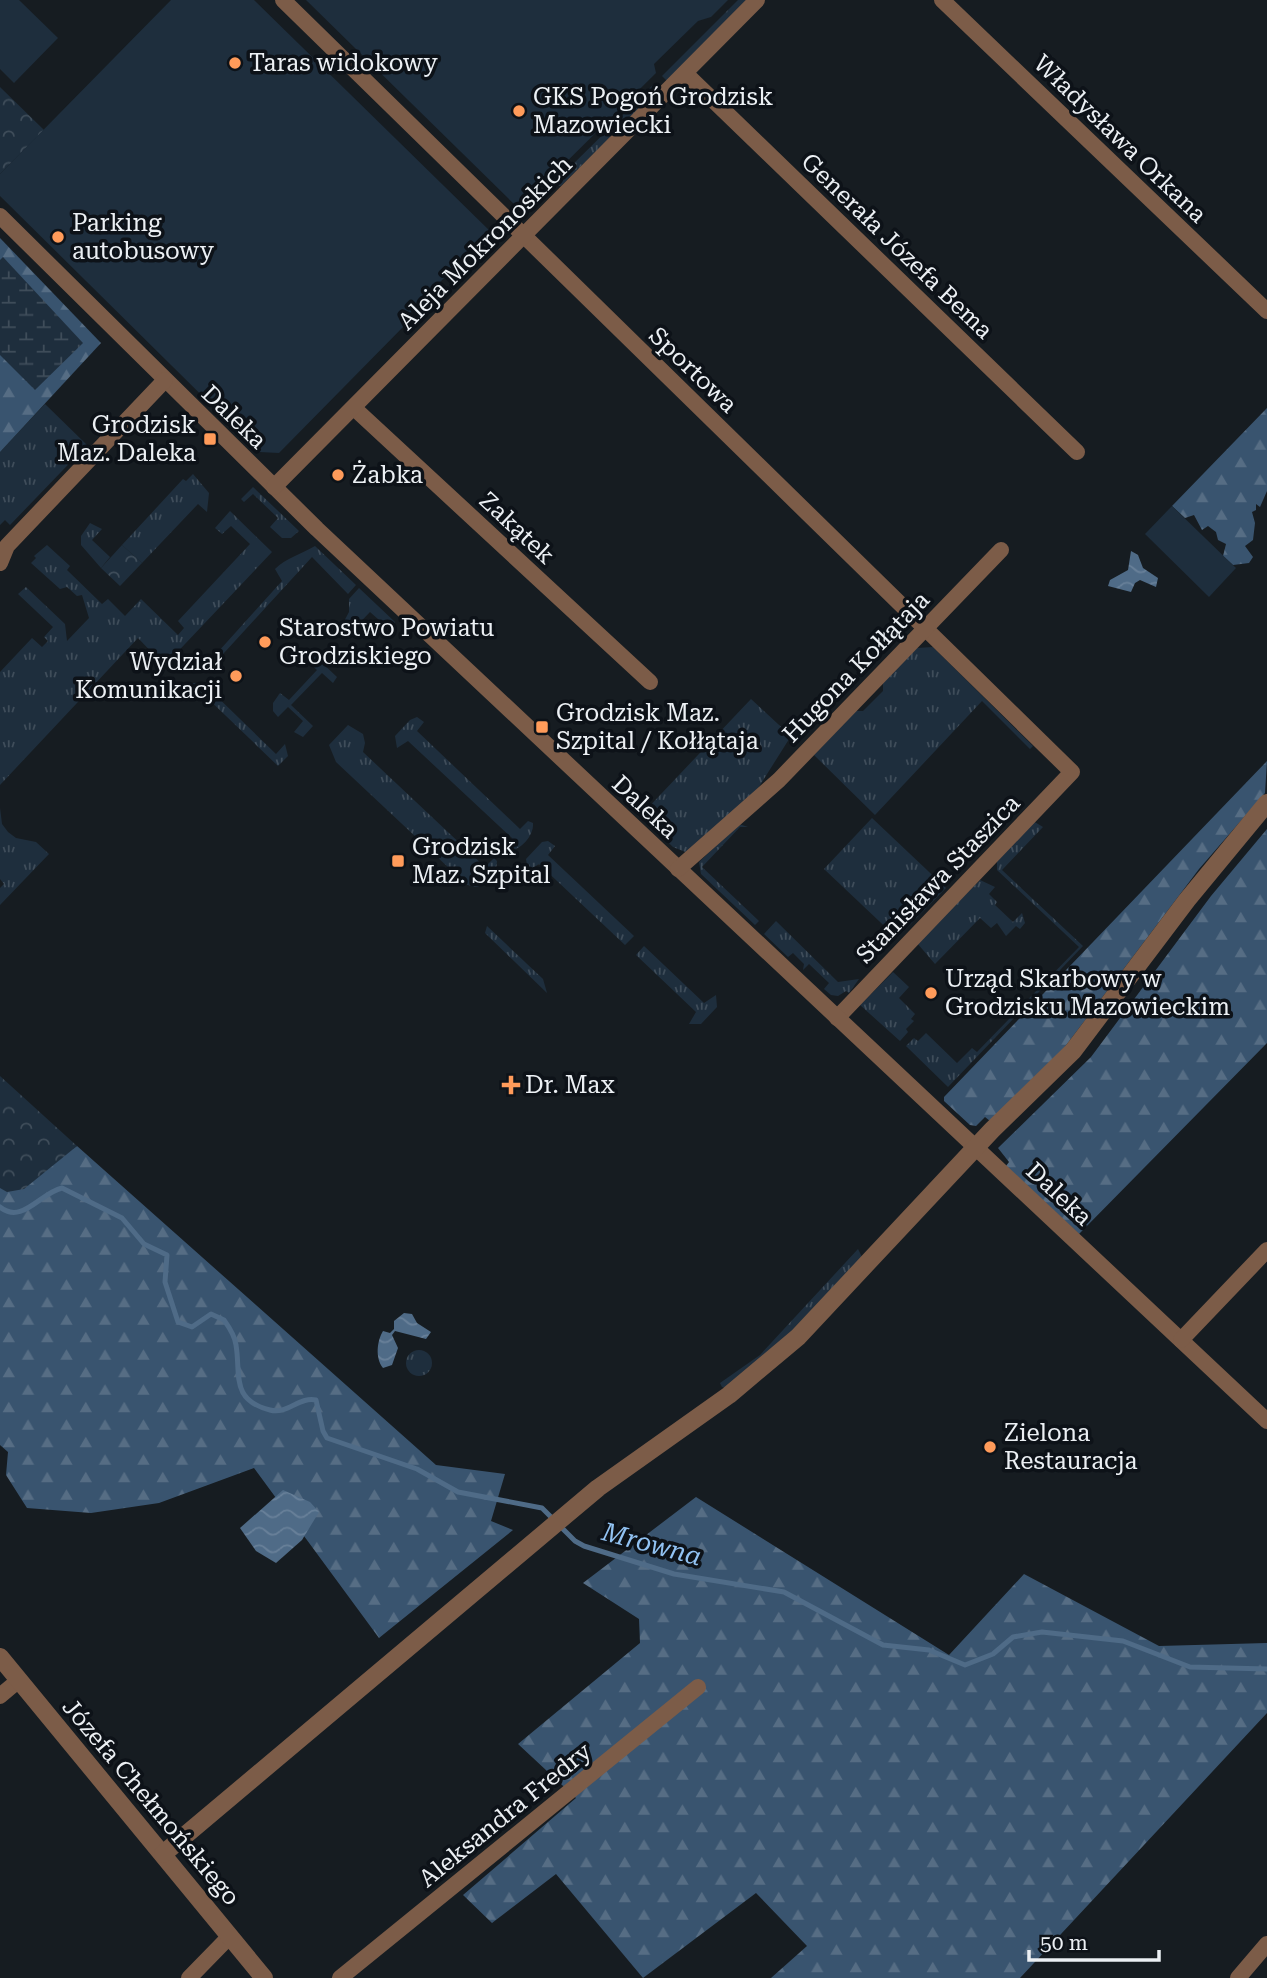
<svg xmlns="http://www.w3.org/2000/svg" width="1267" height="1978" font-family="'Roboto Serif',serif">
<defs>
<pattern id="grass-tufts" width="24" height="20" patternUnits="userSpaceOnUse" patternTransform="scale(1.75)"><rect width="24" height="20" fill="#1e2e3d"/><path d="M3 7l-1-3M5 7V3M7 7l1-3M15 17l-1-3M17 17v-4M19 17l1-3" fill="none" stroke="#3f4d5a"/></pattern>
<pattern id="forest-firs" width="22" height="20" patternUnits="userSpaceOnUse" patternTransform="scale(1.75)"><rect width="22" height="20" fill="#39546f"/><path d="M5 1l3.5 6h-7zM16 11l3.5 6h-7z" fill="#566d84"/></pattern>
<pattern id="wetland-marsh" width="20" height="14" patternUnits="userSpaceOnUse" patternTransform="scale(1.75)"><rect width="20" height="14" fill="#1e2e3d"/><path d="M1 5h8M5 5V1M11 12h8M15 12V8" fill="none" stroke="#3f4d5a"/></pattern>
<pattern id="park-crowns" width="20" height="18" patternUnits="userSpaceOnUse" patternTransform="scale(1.75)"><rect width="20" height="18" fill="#1e2e3d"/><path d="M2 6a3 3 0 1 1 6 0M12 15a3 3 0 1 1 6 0" fill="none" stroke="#3f4d5a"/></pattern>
<pattern id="water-waves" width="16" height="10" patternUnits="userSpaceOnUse" patternTransform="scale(1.75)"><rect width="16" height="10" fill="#4f6b87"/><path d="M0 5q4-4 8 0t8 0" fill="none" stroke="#688099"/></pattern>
</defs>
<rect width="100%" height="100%" fill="#161c21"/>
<!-- grass -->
<g fill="url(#grass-tufts)">
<path d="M 738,0 L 746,0 L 667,81 L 662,76 Z"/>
<path d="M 654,84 L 659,89 L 561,186 L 553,184 Z"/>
<path d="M 45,404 L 87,445 L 10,525 L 5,520 L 0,525 L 0,452 Z"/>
<path d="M 193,474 L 209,493 L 207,512 L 198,504 L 142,563 L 122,545 L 183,479 L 186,481 Z"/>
<path d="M 253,487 L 299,531 L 291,538 L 282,538 L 270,527 L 278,518 L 253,494 L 244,502 L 241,499 Z"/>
<path d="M 230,511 L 272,552 L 167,663 L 161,662 L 138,638 L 0,785 L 0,672 L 32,638 L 42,647 L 48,641 L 44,637 L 53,627 L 18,594 L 26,587 L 65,624 L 67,641 L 89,618 L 82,595 L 77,596 L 67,587 L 60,589 L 31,563 L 36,558 L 34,556 L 47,545 L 70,566 L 67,570 L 102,604 L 108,599 L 125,616 L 141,599 L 178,635 L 184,628 L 178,621 L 250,544 L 231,526 L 222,534 L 215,528 Z"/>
<path d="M 90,523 L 102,529 L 92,540 L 110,557 L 101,568 L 81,545 L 81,536 Z"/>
<path d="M 315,546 L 356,585 L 348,594 L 312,557 L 213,665 L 209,662 L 282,581 L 275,569 C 286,558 300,555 315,546 Z"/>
<path d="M 359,588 L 395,622 L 395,634 L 370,612 L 346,637 L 341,627 L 349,612 L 349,599 Z"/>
<path d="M 933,647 L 1033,746 L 1030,749 L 982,701 L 875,815 L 814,755 L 856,711 L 863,711 L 883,691 L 883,683 L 917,648 Z"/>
<path d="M 325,649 L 331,652 L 321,662 L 337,677 L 333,683 L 322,673 L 291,705 L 313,726 L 303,737 L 294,732 L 303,721 L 288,707 L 278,717 L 273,711 L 273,703 L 280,693 L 289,700 L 317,670 L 308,662 Z"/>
<path d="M 190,683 L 201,683 L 207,687 L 276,754 L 285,744 L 288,756 L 278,766 L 201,692 L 197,696 L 187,685 Z"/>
<path d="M 751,699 L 791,736 L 757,790 L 688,853 L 673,847 L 649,824 L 652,821 L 644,812 Z"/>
<path d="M 417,717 L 424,722 L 417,731 L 520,829 L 528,821 L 533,823 C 534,836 520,852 506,851 L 504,847 L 512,838 L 408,741 L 397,748 L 395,736 L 410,720 Z"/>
<path d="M 348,725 L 363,734 L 365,743 L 363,752 L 485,867 L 494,858 L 497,861 L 496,872 C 487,881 480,892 466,884 L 336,762 L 329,745 Z"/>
<path d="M 0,808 L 2,824 L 8,832 L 16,838 L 36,842 L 49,854 L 0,905 L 0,888 L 4,884 L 0,879 Z"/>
<path d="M 872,818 L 946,888 L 897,938 L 824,869 Z"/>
<path d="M 1033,821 L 1043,827 L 1002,870 L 1083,946 L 948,1087 L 906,1046 L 914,1038 L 918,1041 L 926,1033 L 957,1063 L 972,1048 L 977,1052 L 1079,947 L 997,870 L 997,860 Z"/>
<path d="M 739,824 L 748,827 L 740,827 L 702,867 L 759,921 L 755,925 L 701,874 L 699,862 Z"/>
<path d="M 548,841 L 555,846 L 548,855 L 634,936 L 625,945 L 539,864 L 528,871 L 526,859 L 542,842 Z"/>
<path d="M 980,880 L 995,887 L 989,894 L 997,902 L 995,905 L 1013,922 L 1022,913 L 1025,923 L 1020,929 L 1016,926 L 1006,936 L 997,923 L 991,928 L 980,918 L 935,964 L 917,943 Z"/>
<path d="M 776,921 L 838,982 L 859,979 L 849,993 L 846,991 L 838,996 L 831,995 L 824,989 L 829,983 L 809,964 L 803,970 L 804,964 L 793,953 L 788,957 L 764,934 Z"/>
<path d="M 487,926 L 543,979 L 547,993 L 485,933 Z"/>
<path d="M 644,946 L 704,1003 L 716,995 L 717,1007 L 701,1024 L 689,1024 L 696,1012 L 636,955 Z"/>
<path d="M 893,972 L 909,987 L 899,998 L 915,1014 L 911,1019 L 914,1021 L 906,1029 L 908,1032 L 900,1041 L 860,1005 Z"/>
<path d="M 858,1249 L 862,1257 L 788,1335 L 726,1388 L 722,1387 L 720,1383 L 760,1355 Z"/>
<circle cx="419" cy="1363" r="13"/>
</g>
<!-- forest -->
<g fill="url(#forest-firs)">
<path d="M 0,238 L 101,343 L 0,452 Z"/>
<path d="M 1267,408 L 1267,491 L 1260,507 L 1256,504 L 1256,510 L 1252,512 L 1255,523 L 1253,540 L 1245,546 L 1253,557 L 1249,563 L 1233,565 L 1223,556 L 1226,544 L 1218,540 L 1216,532 L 1208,526 L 1202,530 L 1194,515 L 1185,518 L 1172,506 Z"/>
<path d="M 1267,761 L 1265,793 L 1199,869 L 1064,1048 L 990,1121 L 985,1117 L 976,1126 L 970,1125 L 944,1101 L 944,1097 Z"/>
<path d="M 1267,829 L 1267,1043 L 1079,1234 L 1006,1166 L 1009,1162 L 998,1148 L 1091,1057 L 1211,896 Z"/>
<path d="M 0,1119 L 71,1150 L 77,1146 L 436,1465 L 505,1474 L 491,1521 L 513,1530 L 379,1638 L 254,1468 L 159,1503 L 91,1513 L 27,1508 L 6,1475 L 8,1452 L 0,1445 Z"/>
<path d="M 696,1497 L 949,1655 L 1024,1574 L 1159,1646 L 1267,1643 L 1267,1713 L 1020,1978 L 771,1978 L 807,1946 L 756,1893 L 643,1978 L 556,1874 L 492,1923 L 463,1895 L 576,1798 L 518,1744 L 640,1643 L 639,1619 L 583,1583 Z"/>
</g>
<!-- wetland -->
<path fill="url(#wetland-marsh)" d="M 3,257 L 83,343 L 35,390 L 0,355 L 0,260 Z"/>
<!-- park -->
<g fill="url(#park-crowns)">
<path d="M 0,87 L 44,130 L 0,174 Z"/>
<path d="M 122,545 L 142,563 L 120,586 L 101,568 Z"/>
<path d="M 0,1076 L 77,1146 L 24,1189 L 7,1192 L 0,1188 Z"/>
</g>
<!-- garden -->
<g fill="#1e2e3d">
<path d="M 0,0 L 19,0 L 58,38 L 14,83 L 0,69 Z"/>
<path d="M 171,0 L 254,0 L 492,233 L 489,232 L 404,319 L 407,323 L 279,453 L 259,452 L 0,196 L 0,174 Z"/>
<path d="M 306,0 L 728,0 L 711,17 L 698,21 L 654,64 L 656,73 L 523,205 L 516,206 Z"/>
<path d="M 1172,506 L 1236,568 L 1209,597 L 1145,534 Z"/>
</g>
<!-- water -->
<g fill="url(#water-waves)">
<path d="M 1131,551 L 1138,555 L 1143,568 L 1158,578 L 1156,587 L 1140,580 L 1135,583 L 1131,592 L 1108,586 L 1110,580 L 1128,570 Z"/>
<path d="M 404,1313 L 412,1314 L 417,1323 L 431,1332 L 426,1339 L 395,1331 L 392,1335 L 398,1348 L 392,1365 L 383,1368 C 375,1358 377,1341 383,1331 L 390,1333 L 394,1329 L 394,1321 Z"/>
<path d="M 283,1490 L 310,1502 L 319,1512 L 302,1540 L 276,1563 L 256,1551 L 240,1528 Z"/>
</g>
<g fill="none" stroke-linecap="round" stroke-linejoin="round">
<!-- stream -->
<path stroke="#4f6b87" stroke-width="5" d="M 0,1207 C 22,1225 40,1193 62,1188 L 122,1218 L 144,1244 L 167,1255 L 165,1282 L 178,1322 L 192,1327 L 211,1314 L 224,1320 C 229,1327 235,1336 236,1345 C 241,1374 230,1400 270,1410 C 287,1415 300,1396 316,1400 L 323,1431 L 327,1438 L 417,1469 L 458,1492 L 542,1508 L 575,1541 L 584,1546 L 674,1574 L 784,1592 L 883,1645 L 929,1650 L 965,1665 L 993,1654 L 1013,1637 L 1042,1632 L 1123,1641 L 1190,1667 L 1267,1669"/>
<!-- minor -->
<g stroke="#7c5c48" stroke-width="16">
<path d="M 283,0 L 1072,772 L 837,1018"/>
<path d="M 942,0 L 1267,311"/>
<path d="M 685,73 L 1077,452"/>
<path d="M 0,216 L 317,529 L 1267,1421"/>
<path d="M 354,408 L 650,682"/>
<path d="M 274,487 L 757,0"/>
<path d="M 0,563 L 7,546 L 165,380"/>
<path d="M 678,869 L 779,780 L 1001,550"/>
<path d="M 1181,1340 L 1267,1250"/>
<path d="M 0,1696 L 19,1680"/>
<path d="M 189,1978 L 230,1936"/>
<path d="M 340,1978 L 698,1687"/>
<path d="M 1238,1978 L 1267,1944"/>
</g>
<!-- tertiary -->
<g stroke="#7c5c48" stroke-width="18">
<path d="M 0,1657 L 264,1978"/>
<path d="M 163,1854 L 598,1488 L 729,1395 L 798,1337 L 992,1130 L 1073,1051 L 1187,900 L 1267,803"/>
</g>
</g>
<!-- markers -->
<g fill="#ff9b5a" stroke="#0d1218" stroke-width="2.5">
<circle cx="235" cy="63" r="7"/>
<circle cx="519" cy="111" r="7"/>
<circle cx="58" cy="237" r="7"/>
<rect x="203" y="432" width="14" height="14" rx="3.5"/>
<circle cx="338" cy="475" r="7"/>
<circle cx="265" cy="642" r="7"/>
<circle cx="236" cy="676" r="7"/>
<rect x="535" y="720" width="14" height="14" rx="3.5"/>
<rect x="391" y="854" width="14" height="14" rx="3.5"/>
<circle cx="931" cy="993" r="7"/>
<path d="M507.5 1074.5h7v7h7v7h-7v7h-7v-7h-7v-7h7z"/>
<circle cx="990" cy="1447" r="7"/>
</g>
<g text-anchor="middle" stroke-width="7" stroke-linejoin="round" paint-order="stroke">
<!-- poi labels -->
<g font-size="24" fill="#ecf0f4" stroke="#0d1218" text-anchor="start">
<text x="249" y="71">Taras widokowy</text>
<text x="533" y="105">GKS Pogoń Grodzisk<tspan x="533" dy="28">Mazowiecki</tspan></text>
<text x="72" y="231">Parking<tspan x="72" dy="28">autobusowy</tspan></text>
<text x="196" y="433" text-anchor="end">Grodzisk<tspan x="196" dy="28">Maz. Daleka</tspan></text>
<text x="352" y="483">Żabka</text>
<text x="279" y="636">Starostwo Powiatu<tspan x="279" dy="28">Grodziskiego</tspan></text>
<text x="222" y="670" text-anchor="end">Wydział<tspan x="222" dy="28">Komunikacji</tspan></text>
<text x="556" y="721">Grodzisk Maz.<tspan x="556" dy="28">Szpital / Kołłątaja</tspan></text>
<text x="412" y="855">Grodzisk<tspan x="412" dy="28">Maz. Szpital</tspan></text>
<text x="945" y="987">Urząd Skarbowy w<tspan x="945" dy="28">Grodzisku Mazowieckim</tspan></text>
<text x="525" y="1093">Dr. Max</text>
<text x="1004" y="1441">Zielona<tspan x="1004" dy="28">Restauracja</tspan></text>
</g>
<!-- street labels -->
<g font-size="24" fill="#ecf0f4" stroke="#0d1218">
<text transform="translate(1120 139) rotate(44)" y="8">Władysława Orkana</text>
<text transform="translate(485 243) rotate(-45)" y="8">Aleja Mokronoskich</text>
<text transform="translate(897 246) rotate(44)" y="8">Generała Józefa Bema</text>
<text transform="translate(693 370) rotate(44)" y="8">Sportowa</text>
<text transform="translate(234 417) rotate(44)" y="8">Daleka</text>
<text transform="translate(517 528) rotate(43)" y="8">Zakątek</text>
<text transform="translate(856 667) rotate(-46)" y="8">Hugona Kołłątaja</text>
<text transform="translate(645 807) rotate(43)" y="8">Daleka</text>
<text transform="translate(938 879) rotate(-46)" y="8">Stanisława Staszica</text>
<text transform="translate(1059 1194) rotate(43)" y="8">Daleka</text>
<text transform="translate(151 1802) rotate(50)" y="8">Józefa Chełmońskiego</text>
<text transform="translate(505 1815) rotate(-39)" y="8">Aleksandra Fredry</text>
</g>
<!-- water labels -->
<g font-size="26" font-style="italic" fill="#92c3f3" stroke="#0d1218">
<text transform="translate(652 1544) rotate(15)" y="9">Mrowna</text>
</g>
</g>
<!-- scale -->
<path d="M1029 1950v10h130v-10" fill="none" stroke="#ecf0f4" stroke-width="3.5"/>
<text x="1040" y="1950" font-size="21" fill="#ecf0f4" stroke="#0d1218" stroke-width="5" paint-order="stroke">50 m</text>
</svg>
